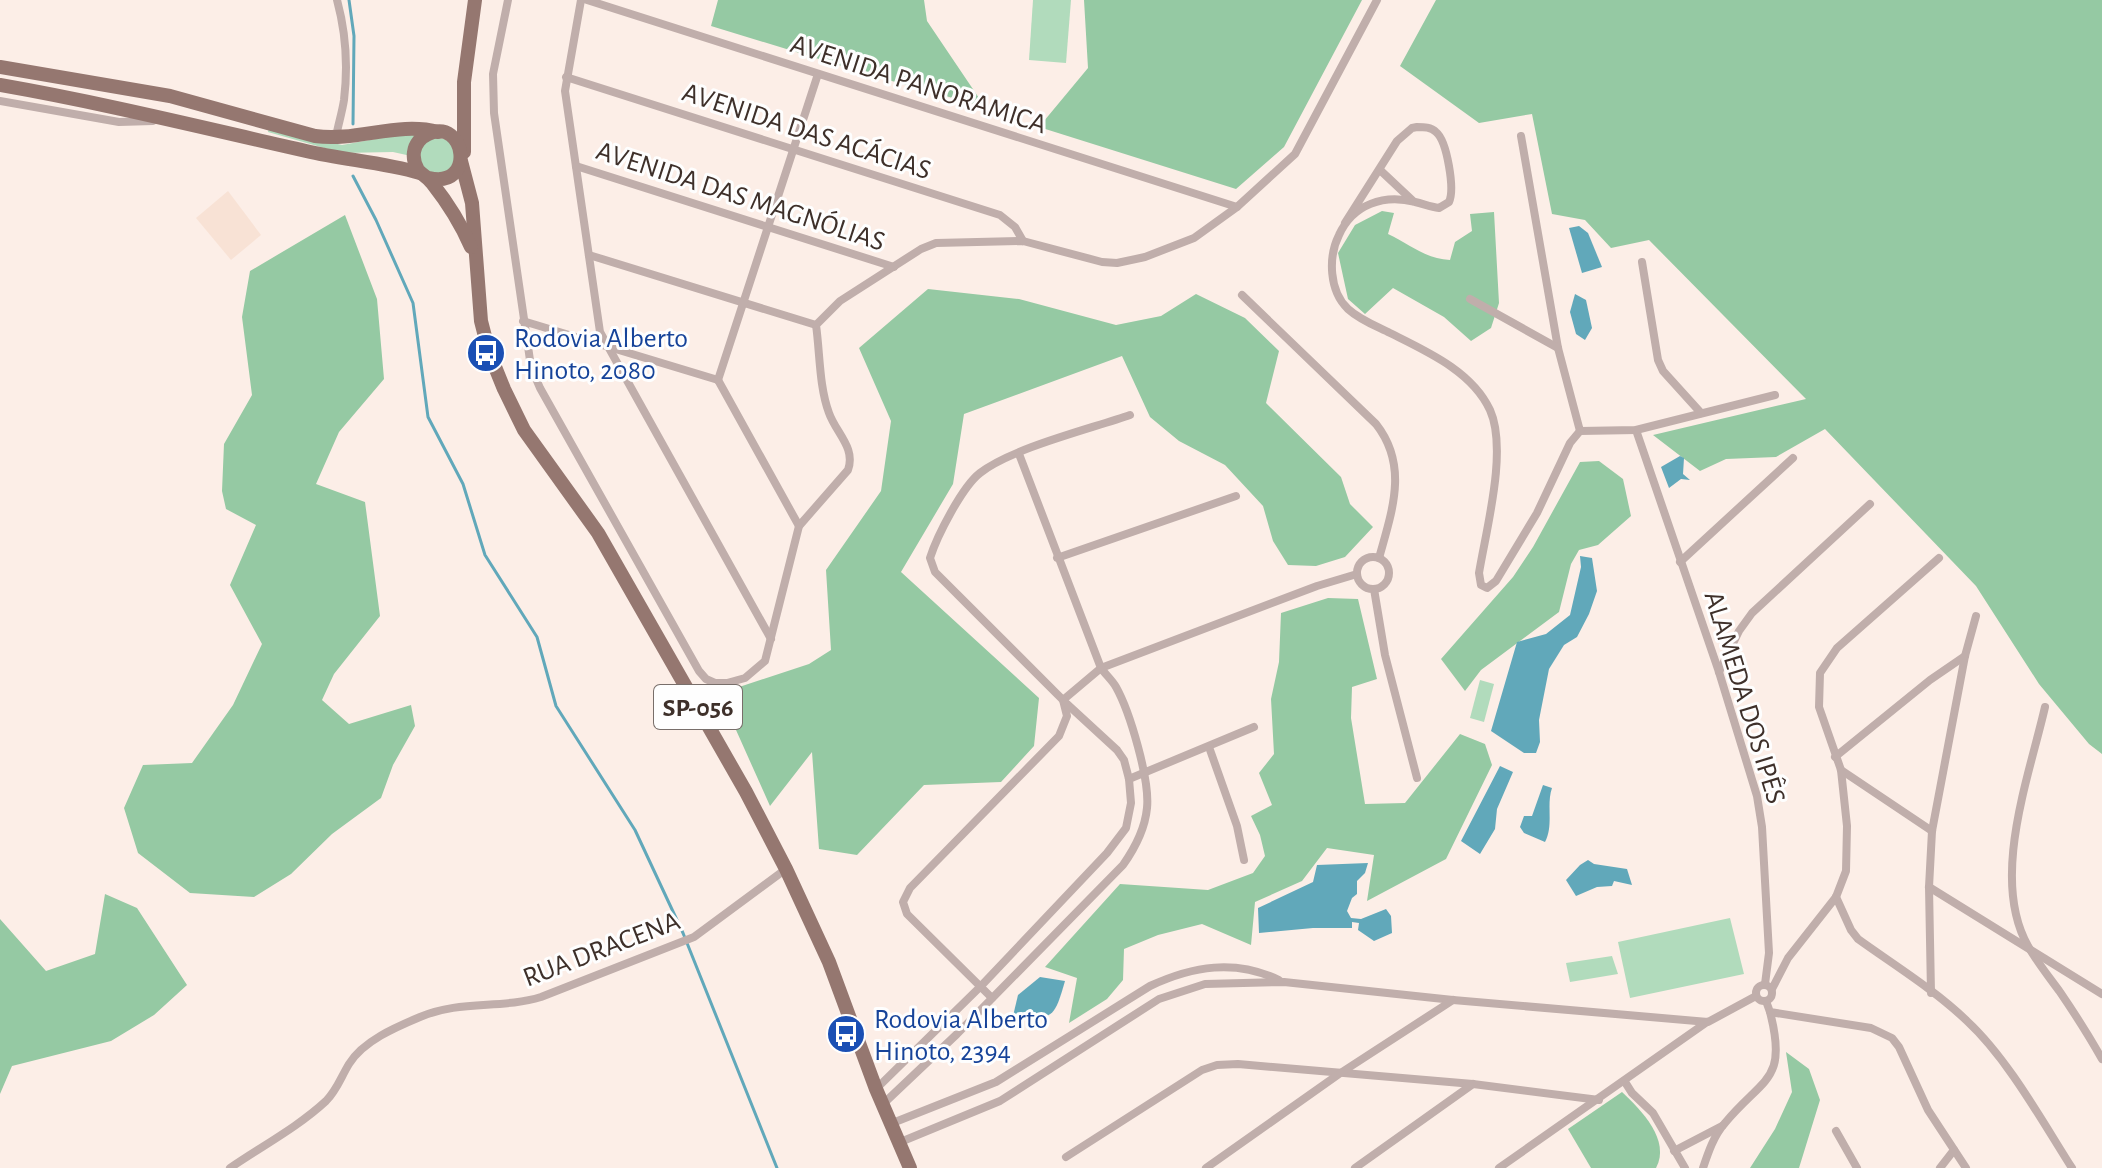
<svg xmlns="http://www.w3.org/2000/svg" width="2102" height="1168" font-family="'Alegreya Sans',sans-serif">
<rect width="100%" height="100%" fill="#fceee7"/>
<!-- industrial -->
<path fill="#f8e2d5" d="M 228,191 L 261,235 L 231,260 L 196,218 Z"/>
<!-- green -->
<g fill="#b1dbbc">
<path d="M 1033,0 L 1071,0 L 1066,63 L 1029,60 Z"/>
<path d="M 269,128 L 342,145 L 419,131 L 411,156 L 393,152 L 342,153 L 268,132 Z"/>
<circle cx="438" cy="156" r="18"/>
<path d="M 1480,680 L 1494,684 L 1484,722 L 1470,718 Z"/>
<path d="M 1730,918 L 1744,974 L 1630,998 L 1618,942 Z"/>
<path d="M 1612,956 L 1618,974 L 1570,982 L 1566,963 Z"/>
</g>
<!-- forest -->
<g fill="#95c9a3">
<path d="M 718,0 L 924,0 L 927,21 L 985,107 L 881,78 L 711,26 Z"/>
<path d="M 1084,0 L 1362,0 L 1284,147 L 1236,189 L 1039,127 L 1088,68 Z"/>
<path d="M 1436,0 L 2102,0 L 2102,754 L 2089,744 L 2039,684 L 1976,586 L 1825,429 L 1776,457 L 1726,459 L 1700,471 L 1653,435 L 1806,399 L 1649,240 L 1611,248 L 1585,220 L 1552,214 L 1532,114 L 1479,123 L 1400,66 Z"/>
<path d="M 1382,211 L 1394,213 L 1388,234 C 1410,244 1425,259 1450,260 L 1455,242 L 1472,231 L 1470,214 L 1494,212 L 1499,303 L 1491,328 L 1471,341 L 1444,317 L 1393,288 L 1365,314 L 1348,299 L 1338,253 L 1355,225 Z"/>
<path d="M 345,215 L 377,299 L 384,379 L 339,432 L 316,484 L 365,502 L 380,616 L 334,674 L 322,700 L 349,724 L 411,705 L 415,726 L 393,765 L 381,798 L 332,834 L 291,874 L 254,897 L 190,893 L 138,853 L 124,808 L 143,765 L 192,763 L 233,705 L 262,644 L 230,585 L 256,525 L 226,509 L 222,491 L 224,444 L 252,395 L 242,317 L 250,271 Z"/>
<path d="M 928,289 L 1019,299 L 1116,325 L 1161,316 L 1196,294 L 1245,318 L 1279,351 L 1266,403 L 1341,477 L 1350,504 L 1373,527 L 1345,557 L 1316,566 L 1288,565 L 1273,541 L 1263,506 L 1225,465 L 1179,441 L 1150,417 L 1122,356 L 964,414 L 953,484 L 901,572 L 1039,698 L 1034,746 L 1001,782 L 924,785 L 857,855 L 819,849 L 812,752 L 770,806 L 732,721 L 712,696 L 809,664 L 831,650 L 826,570 L 881,491 L 891,421 L 859,348 Z"/>
<path d="M 1599,461 L 1623,479 L 1631,516 L 1598,545 L 1579,550 L 1571,564 L 1559,612 L 1481,670 L 1465,691 L 1441,659 L 1513,577 L 1533,547 L 1580,462 Z"/>
<path d="M 1328,598 L 1358,599 L 1377,679 L 1352,687 L 1351,718 L 1365,804 L 1405,803 L 1460,734 L 1485,744 L 1492,765 L 1446,859 L 1367,901 L 1374,855 L 1327,848 L 1302,881 L 1255,902 L 1251,945 L 1202,924 L 1158,935 L 1124,949 L 1123,980 L 1107,999 L 1069,1023 L 1077,978 L 1045,967 L 1120,884 L 1208,890 L 1253,873 L 1265,856 L 1260,835 L 1251,816 L 1272,805 L 1259,773 L 1274,754 L 1271,699 L 1279,662 L 1281,613 Z"/>
<path d="M 105,894 L 137,908 L 187,985 L 154,1015 L 111,1041 L 12,1066 L 0,1094 L 0,919 L 46,971 L 95,954 Z"/>
<path d="M 1786,1052 L 1809,1069 L 1820,1100 L 1799,1168 L 1750,1168 L 1775,1129 L 1792,1092 Z"/>
<path d="M 1622,1092 C 1641,1110 1671,1140 1656,1168 L 1591,1168 L 1568,1129 Z"/>
</g>
<!-- water -->
<g fill="#61a8ba">
<path d="M 1579,226 L 1588,233 L 1602,267 L 1582,273 L 1569,228 Z"/>
<path d="M 1575,294 L 1586,300 L 1592,328 L 1585,340 L 1576,334 L 1570,312 Z"/>
<path d="M 1680,456 L 1684,458 L 1683,474 L 1690,480 L 1681,479 L 1669,488 L 1661,467 Z"/>
<path d="M 1580,556 L 1592,558 L 1597,591 L 1589,614 L 1577,637 L 1564,645 L 1549,669 L 1539,720 L 1540,742 L 1536,753 L 1524,753 L 1491,731 L 1517,642 L 1546,634 L 1570,615 L 1581,567 Z"/>
<path d="M 1500,766 L 1513,772 L 1497,809 L 1495,829 L 1480,854 L 1461,841 Z"/>
<path d="M 1543,785 L 1552,788 C 1546,805 1554,825 1545,842 L 1524,833 L 1520,827 L 1524,816 L 1532,816 Z"/>
<path d="M 1588,860 L 1594,864 L 1627,869 L 1632,885 L 1614,881 L 1612,886 L 1597,887 L 1576,896 L 1566,880 L 1580,865 Z"/>
<path d="M 1368,863 L 1365,873 L 1357,881 L 1357,894 L 1352,898 L 1347,911 L 1351,918 L 1361,919 L 1386,909 L 1391,916 L 1392,933 L 1374,941 L 1358,930 L 1359,923 L 1352,922 L 1352,928 L 1313,928 L 1259,933 L 1258,908 L 1313,882 L 1317,865 Z"/>
<path d="M 1040,977 L 1065,981 C 1054,1019 1053,1020 1013,1016 L 1018,995 Z"/>
</g>
<g fill="none" stroke-linecap="round" stroke-linejoin="round">
<!-- stream -->
<g stroke="#61a8ba" stroke-width="3">
<path d="M 349,0 L 354,36 L 353,124"/>
<path d="M 353,176 L 376,220 L 413,303 L 428,417 L 463,484 L 485,555 L 537,637 L 556,706 L 635,830 L 683,933 L 777,1168"/>
</g>
<!-- minor -->
<g stroke="#c0aeab" stroke-width="8">
<path d="M 508,0 L 493,74 L 494,113 L 531,367 L 540,388 L 699,671 L 706,679 L 715,683 L 727,683 L 745,678 L 765,661 L 799,526 L 848,470 C 856,448 836,433 829,413 C 819,386 820,353 816,325 L 840,301 L 921,249 L 936,243 L 1023,241 L 1102,262 L 1117,263 L 1145,257 L 1194,238 L 1237,207 L 1295,154 L 1377,0"/>
<path d="M 581,0 L 565,91 L 600,332 L 771,639"/>
<path d="M 587,0 L 1237,207"/>
<path d="M 566,77 L 1000,215 L 1015,227 L 1023,241"/>
<path d="M 0,101 L 119,122 L 153,121"/>
<path d="M 1521,136 L 1558,348 L 1580,431 L 1636,430 L 1775,395"/>
<path d="M 336,137 C 338,125 342,113 344,100 C 348,67 346,33 337,0"/>
<path d="M 576,166 L 894,267"/>
<path d="M 1380,170 L 1413,201"/>
<path d="M 1345,223 L 1397,141 L 1412,128 L 1417,127 C 1424,127 1431,127 1436,132 C 1447,141 1455,189 1449,202 L 1439,208 C 1430,207 1424,204 1415,202 C 1384,194 1353,204 1339,235 C 1328,257 1329,291 1348,309 C 1360,320 1376,326 1390,333 C 1426,351 1472,371 1490,410 C 1508,450 1486,530 1479,573 L 1481,585 L 1487,588 L 1496,581 L 1537,513 L 1570,443 L 1580,431"/>
<path d="M 589,255 L 816,325"/>
<path d="M 1642,262 L 1658,360 L 1663,371 L 1701,413"/>
<path d="M 1242,295 L 1376,424 C 1409,466 1392,511 1379,558"/>
<path d="M 1470,299 L 1558,348"/>
<path d="M 523,321 L 718,380"/>
<path d="M 718,380 L 818,74"/>
<path d="M 718,380 L 799,526"/>
<path d="M 1636,430 L 1719,672 L 1757,796 L 1762,827 L 1769,953 L 1765,984"/>
<circle cx="1373" cy="573" r="16"/>
<path d="M 1057,558 L 1236,496"/>
<path d="M 1680,562 L 1793,458"/>
<path d="M 1374,589 L 1385,655 L 1417,778"/>
<path d="M 1719,672 L 1739,631 L 1752,613 L 1870,504"/>
<path d="M 2045,707 C 2029,777 1990,879 2028,946 C 2037,962 2049,977 2060,992 C 2075,1014 2089,1036 2102,1059"/>
<path d="M 1209,747 L 1237,826 L 1244,860"/>
<path d="M 1835,757 L 1930,680 L 1965,656"/>
<path d="M 1841,770 L 1932,831"/>
<path d="M 1129,779 L 1254,727"/>
<path d="M 1929,887 L 2102,994"/>
<path d="M 1836,897 L 1851,930 L 1858,939 C 1894,965 1935,990 1967,1021 C 2008,1059 2042,1121 2072,1168"/>
<circle cx="1764" cy="993" r="8"/>
<path d="M 1772,989 L 1788,958 L 1836,897 L 1846,871 L 1847,826 L 1841,770 L 1819,707 L 1820,673 L 1837,648 L 1939,558"/>
<path d="M 1931,993 L 1929,887 L 1932,831 L 1965,656 L 1976,616"/>
<path d="M 992,998 L 907,914 L 903,902 L 910,888 L 1059,736 L 1067,716 L 1063,700 L 1101,668 L 1317,586 L 1357,574"/>
<path d="M 1766,1001 L 1770,1012 L 1871,1028 L 1892,1038 L 1899,1047 L 1928,1110 L 1966,1168"/>
<path d="M 1625,1082 L 1632,1093 L 1653,1113 L 1685,1168"/>
<path d="M 876,1089 L 981,986 L 1107,853 L 1126,828 L 1131,803 L 1129,779 L 1124,760 L 1117,750 L 1067,704 L 935,572 L 930,558 C 937,536 962,487 980,473 C 1012,448 1090,429 1130,415"/>
<path d="M 882,1105 L 957,1034 L 1123,865 C 1135,848 1145,829 1147,808 C 1150,780 1130,712 1116,687 C 1112,680 1105,674 1101,668 L 1019,454"/>
<path d="M 890,1124 L 996,1082 L 1150,986 C 1193,966 1235,959 1279,980"/>
<path d="M 1836,1131 L 1857,1168"/>
<path d="M 898,1143 L 1000,1101 L 1159,999 L 1205,984 L 1284,982 L 1453,1000 L 1708,1022 L 1756,996"/>
<path d="M 1674,1151 L 1722,1126"/>
<path d="M 1066,1157 L 1202,1070 L 1217,1065 L 1238,1064 L 1473,1084 L 1599,1100"/>
<path d="M 230,1168 C 262,1146 298,1127 326,1101 C 337,1090 341,1077 349,1064 C 363,1041 396,1027 420,1017 C 459,1000 502,1009 541,997 L 694,937 L 786,869"/>
<path d="M 1206,1168 L 1339,1074 L 1453,1000"/>
<path d="M 1355,1168 L 1473,1084"/>
<path d="M 1499,1168 L 1707,1022"/>
<path d="M 1703,1168 C 1708,1153 1714,1135 1725,1123 C 1763,1077 1788,1082 1770,1012"/>
<path d="M 1940,1168 L 1954,1150"/>
</g>
<!-- primary -->
<g stroke="#957770" stroke-width="14">
<path d="M 0,67 L 170,96 L 315,136 C 357,142 398,121 438,132"/>
<path d="M 0,85 C 103,103 204,128 306,151 C 344,160 382,162 420,173"/>
<path d="M 464,152 L 464,82 L 475,0"/>
<path d="M 461,161 L 472,203 L 481,321 L 489,352 L 504,389 L 524,430 L 598,533 L 746,792 L 786,869 L 829,962 L 876,1089 L 910,1168"/>
<path d="M 429,178 C 476,189 466,117 428,134 C 421,137 415,144 414,152 C 413,159 415,165 418,170 C 422,175 428,177 432,183 C 447,202 461,224 471,247"/>
</g>
</g>
<!-- icons -->
<defs>
<g id="bus-disc" transform="scale(2)"><circle r="9.5" fill="#1a4fb4" stroke="#fefefe"/><path d="M-5-6H5V4H4V6H2V4H-2V6H-4V4H-5ZM-3.5-4V0h7V-4ZM-3.5 1.2v1.5H-2V1.2ZM2 1.2v1.5H3.5V1.2Z" fill="#fff"/></g>
</defs>
<g fill-rule="evenodd">
<use href="#bus-disc" x="486" y="353"/>
<use href="#bus-disc" x="846" y="1034"/>
</g>
<g text-anchor="middle" stroke-width="6" stroke-linejoin="round" paint-order="stroke">
<!-- shield labels -->
<rect fill="#fefefe" stroke="#786e6a" stroke-width="2" x="654" y="685" width="88" height="44" rx="6"/>
<g font-size="26" font-weight="bold" fill="#3e302a">
<text x="698" y="716">SP-056</text>
</g>
<!-- street labels -->
<g font-size="28" fill="#3e302a" stroke="#fefefe">
<text transform="translate(919 83) rotate(18)" y="10">AVENIDA PANORAMICA</text>
<text transform="translate(807 130) rotate(18)" y="10">AVENIDA DAS ACÁCIAS</text>
<text transform="translate(741 195) rotate(18)" y="10">AVENIDA DAS MAGNÓLIAS</text>
<text transform="translate(1746 697) rotate(73)" y="10">ALAMEDA DOS IPÊS</text>
<text transform="translate(601 948) rotate(-21)" y="10">RUA DRACENA</text>
</g>
<!-- transit labels -->
<g font-size="28" fill="#164399" stroke="#fefefe" text-anchor="start">
<text x="514" y="347">Rodovia Alberto<tspan x="514" dy="32">Hinoto, 2080</tspan></text>
<text x="874" y="1028">Rodovia Alberto<tspan x="874" dy="32">Hinoto, 2394</tspan></text>
</g>
</g>
</svg>
